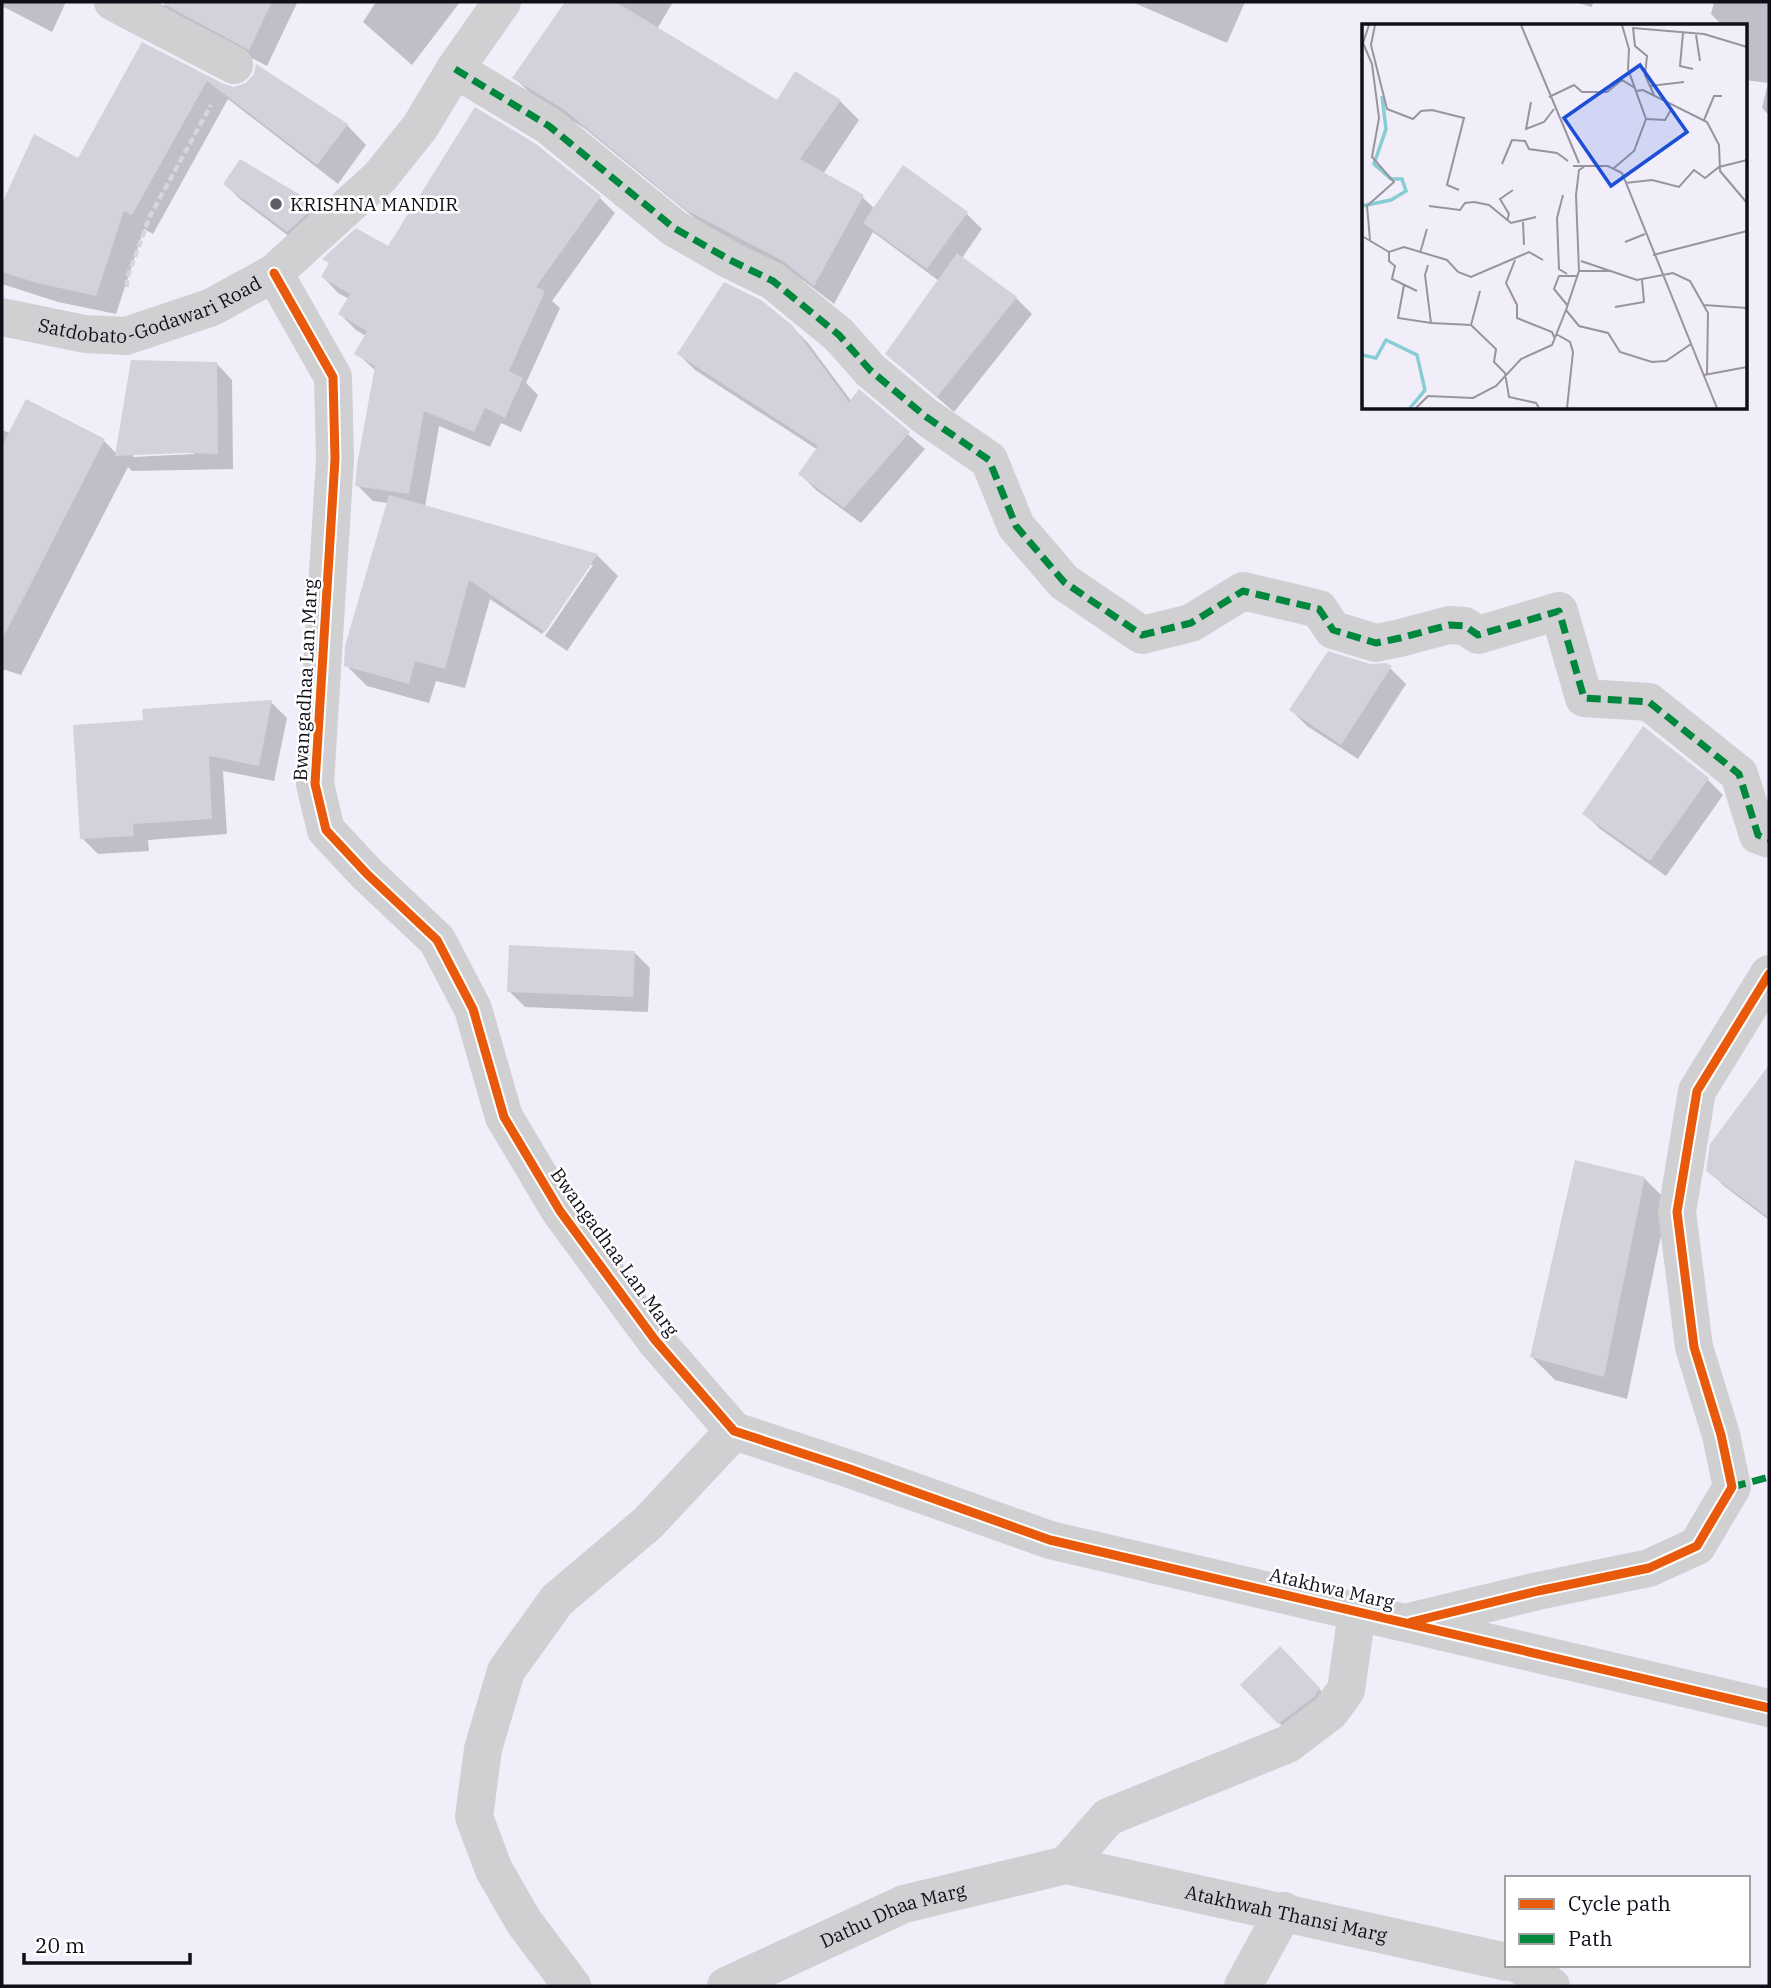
<svg xmlns="http://www.w3.org/2000/svg" width="1771" height="1988" font-family="'IBM Plex Serif',serif">
<rect width="100%" height="100%" fill="#f1eef9"/>
<!-- shadow -->
<g fill="#0003" fill-rule="evenodd">
<path d="M 2,2 L 66,2 L 52,32 L 4,7 L 2,9 Z"/>
<path d="M 157,2 L 164,6 L 166,2 L 297,3 L 267,66 L 169,14 Z"/>
<path d="M 376,2 L 460,2 L 412,65 L 363,22 Z"/>
<path d="M 567,2 L 673,2 L 657,29 L 778,103 L 840,101 L 859,120 L 823,174 L 862,197 L 875,209 L 967,214 L 982,229 L 962,258 L 1016,298 L 1032,314 L 954,412 L 887,354 L 939,281 L 873,232 L 834,304 L 804,281 L 708,229 L 584,128 L 534,97 L 515,78 Z"/>
<path d="M 1132,2 L 1245,2 L 1227,43 Z"/>
<path d="M 1574,2 L 1593,2 L 1592,7 Z"/>
<path d="M 1714,2 L 1769,2 L 1769,115 L 1762,108 L 1768,83 L 1745,80 L 1745,26 L 1723,26 L 1711,14 Z"/>
<path d="M 143,44 L 223,86 L 347,125 L 366,145 L 338,184 L 228,99 L 153,234 L 144,229 L 116,314 L 58,302 L 2,284 L 2,207 L 35,137 L 79,161 Z"/>
<path d="M 225,184 L 316,206 L 331,221 L 303,247 L 241,200 Z"/>
<path d="M 600,198 L 615,213 L 552,301 L 560,308 L 526,383 L 538,395 L 521,432 L 501,423 L 490,447 L 439,426 L 425,507 L 597,555 L 618,576 L 567,651 L 545,636 L 593,565 L 589,565 L 542,634 L 490,599 L 465,688 L 436,681 L 429,703 L 367,686 L 346,665 L 388,503 L 373,501 L 357,485 L 376,371 L 356,353 L 366,336 L 356,330 L 340,314 L 349,299 L 338,293 L 323,277 L 388,249 Z"/>
<path d="M 791,326 L 808,343 L 852,402 L 859,392 L 925,449 L 861,523 L 816,490 L 800,474 L 818,450 L 695,370 L 679,354 Z"/>
<path d="M 217,364 L 232,380 L 233,469 L 132,471 L 128,467 L 21,675 L 2,669 L 2,430 L 10,433 L 27,401 L 104,441 L 117,454 ZM 194,450 L 194,454 L 133,457 L 133,453 Z"/>
<path d="M 1369,666 L 1390,668 L 1406,684 L 1358,759 L 1307,726 L 1291,710 Z"/>
<path d="M 271,702 L 287,718 L 274,781 L 223,771 L 227,834 L 148,840 L 149,851 L 98,854 L 82,838 L 145,722 Z"/>
<path d="M 1707,779 L 1723,795 L 1666,876 L 1600,829 L 1584,813 Z"/>
<path d="M 635,953 L 650,968 L 648,1012 L 525,1007 L 509,991 Z"/>
<path d="M 1769,1068 L 1769,1220 L 1724,1186 L 1708,1170 L 1712,1145 Z"/>
<path d="M 1644,1178 L 1668,1202 L 1627,1399 L 1555,1380 L 1532,1357 Z"/>
<path d="M 1280,1649 L 1335,1705 L 1295,1739 L 1242,1685 Z"/>
</g>
<!-- building -->
<g fill="#d4d1dc">
<path d="M 160,2 L 165,4 L 166,2 L 272,2 L 249,50 Z"/>
<path d="M 565,2 L 616,2 L 777,100 L 795,71 L 841,100 L 800,159 L 864,195 L 814,286 L 783,261 L 686,210 L 563,109 L 512,78 Z"/>
<path d="M 142,42 L 224,84 L 234,87 L 246,83 L 254,74 L 256,64 L 348,124 L 317,165 L 207,81 L 132,215 L 124,211 L 96,296 L 37,283 L 2,272 L 2,203 L 34,134 L 78,158 Z"/>
<path d="M 475,107 L 536,144 L 601,196 L 536,287 L 545,291 L 509,371 L 523,378 L 505,418 L 485,408 L 474,432 L 424,411 L 409,494 L 355,486 L 357,465 L 375,366 L 354,354 L 367,331 L 338,314 L 350,294 L 321,277 L 329,263 L 322,259 L 356,228 L 388,246 Z"/>
<path d="M 240,159 L 317,205 L 287,232 L 223,184 Z"/>
<path d="M 903,165 L 968,212 L 927,269 L 863,223 Z"/>
<path d="M 957,253 L 1017,297 L 937,397 L 885,354 Z"/>
<path d="M 724,282 L 761,300 L 792,325 L 849,402 L 859,389 L 910,432 L 844,508 L 798,474 L 818,446 L 677,354 Z"/>
<path d="M 131,360 L 217,362 L 218,454 L 185,453 L 115,456 Z"/>
<path d="M 26,399 L 105,439 L 2,640 L 2,446 Z"/>
<path d="M 389,495 L 449,512 L 598,554 L 545,632 L 469,580 L 445,669 L 415,661 L 409,684 L 344,666 L 345,646 Z"/>
<path d="M 1328,651 L 1370,664 L 1386,663 L 1392,666 L 1341,745 L 1289,710 Z"/>
<path d="M 272,700 L 259,766 L 209,756 L 212,819 L 133,824 L 134,836 L 80,839 L 73,725 L 143,720 L 142,709 Z"/>
<path d="M 1643,726 L 1709,778 L 1650,861 L 1582,814 Z"/>
<path d="M 509,945 L 635,951 L 633,997 L 507,992 Z"/>
<path d="M 1769,1065 L 1769,1218 L 1706,1171 L 1710,1144 Z"/>
<path d="M 1575,1160 L 1645,1177 L 1604,1377 L 1530,1357 Z"/>
<path d="M 1280,1646 L 1320,1688 L 1314,1697 L 1278,1724 L 1240,1685 Z"/>
</g>
<g fill="none" stroke-linecap="round" stroke-linejoin="round">
<!-- path -->
<path stroke="#d7d5da" stroke-width="4.5" stroke-dasharray="7 3.5" stroke-linecap="butt" d="M 127,287 L 127,278 L 150,216 L 211,105"/>
<!-- minor -->
<g stroke="#d0cfd2" stroke-width="38">
<path d="M 113,2 L 234,65"/>
<path d="M 455,69 L 549,126 L 674,228 L 730,260 L 773,281 L 839,335 L 870,370 L 925,416 L 989,460 L 1016,526 L 1064,582 L 1142,635 L 1191,623 L 1243,591 L 1319,609 L 1333,630 L 1376,643 L 1400,638 L 1449,625 L 1465,626 L 1478,635 L 1559,611 L 1584,698 L 1649,702 L 1739,774 L 1758,835 L 1769,839"/>
<path d="M 274,273 L 333,377 L 335,459 L 315,784 L 326,830 L 367,874 L 437,940 L 473,1009 L 504,1117 L 560,1211 L 655,1340 L 734,1431 L 850,1469 L 1050,1540 L 1769,1708"/>
<path id="s1" d="M 2,317 L 85,334 L 126,336 L 212,307 L 274,273 L 380,177 L 420,127 L 455,69 L 502,2"/>
<path d="M 1413,1621 L 1538,1591 L 1649,1568 L 1697,1546 L 1732,1487 L 1721,1435 L 1694,1347 L 1677,1212 L 1697,1091 L 1769,974"/>
<path d="M 1066,1865 L 1108,1817 L 1288,1744 L 1330,1712 L 1346,1690 L 1357,1612"/>
<path d="M 1520,1965 L 1551,1986"/>
<path d="M 572,1986 L 524,1922 L 494,1870 L 474,1817 L 483,1749 L 506,1671 L 557,1600 L 648,1523 L 734,1431"/>
<path id="s2" d="M 726,1986 L 904,1904 L 1066,1865 L 1507,1962"/>
<path d="M 1243,1986 L 1284,1911"/>
</g>
<!-- quiet -->
<g stroke="#00873e" stroke-width="7" stroke-dasharray="14 7" stroke-linecap="butt">
<path d="M 455,69 L 549,126 L 674,228 L 730,260 L 773,281 L 839,335 L 870,370 L 925,416 L 989,460 L 1016,526 L 1064,582 L 1142,635 L 1191,623 L 1243,591 L 1319,609 L 1333,630 L 1376,643 L 1400,638 L 1449,625 L 1465,626 L 1478,635 L 1559,611 L 1584,698 L 1649,702 L 1739,774 L 1758,835 L 1769,839"/>
<path d="M 1732,1487 L 1769,1477"/>
</g>
<!-- cycleway casing -->
<g stroke="#fff" stroke-width="13">
<g id="cycleway">
<path d="M 274,273 L 333,377 L 335,459 L 315,784 L 326,830 L 367,874 L 437,940 L 473,1009 L 504,1117 L 560,1211 L 655,1340 L 734,1431 L 850,1469 L 1050,1540 L 1769,1708"/>
<path d="M 1411,1622 L 1538,1591 L 1649,1568 L 1697,1546 L 1732,1487 L 1721,1435 L 1694,1347 L 1677,1212 L 1697,1091 L 1769,974"/>
</g>
</g>
<!-- cycleway -->
<use href="#cycleway" stroke="#e8590c" stroke-width="9"/>
</g>
<!-- markers -->
<circle fill="#605c67" stroke="#fff" stroke-width="2.5" cx="276" cy="204" r="7"/>
<g text-anchor="middle" stroke-width="5" stroke-linejoin="round" paint-order="stroke">
<!-- poi labels -->
<g font-size="19" fill="#120e19" stroke="#fff" text-anchor="start">
<text x="290" y="211">KRISHNA MANDIR</text>
</g>
<!-- street labels -->
<g font-size="19" fill="#120e19" stroke="#fff">
<text dy="7" stroke="none"><textPath href="#s1" startOffset="154">Satdobato-Godawari Road</textPath></text>
<text transform="translate(305 680) rotate(-87)" y="7">Bwangadhaa Lan Marg</text>
<text transform="translate(615 1252) rotate(54)" y="7">Bwangadhaa Lan Marg</text>
<text transform="translate(1332 1588) rotate(13)" y="7">Atakhwa Marg</text>
<text dy="7" stroke="none"><textPath href="#s2" startOffset="588">Atakhwah Thansi Marg</textPath></text>
<text dy="7" stroke="none"><textPath href="#s2" startOffset="182">Dathu Dhaa Marg</textPath></text>
</g>
</g>
<!-- overview -->
<g transform="translate(1362 24)">
<rect width="385" height="385" fill="#f1eef9"/>
<path fill="none" stroke="#87cdd4" stroke-width="3.5" d="M 0,182 L 29,176 L 44,167 L 40,155 L 29,155 L 12,140 L 24,105 L 20,72M 0,331 L 14,334 L 24,316 L 55,331 L 63,366 L 48,384"/>
<path fill="none" stroke="#98949f" stroke-width="2" d="M 7,1 L 1,19 L 10,40 L 17,94 L 10,133 L 32,158 L 5,182 L 8,216M 13,1 L 9,21 L 25,85 L 51,95 L 59,87 L 70,86 L 102,94 L 85,161 L 97,166M 159,1 L 217,139M 321,9 L 318,42 L 331,45M 334,11 L 338,37M 288,62 L 322,58M 274,67 L 281,66 L 345,98 L 357,121 L 358,147 L 385,179M 292,71 L 283,51 L 285,32 L 273,22 L 271,4 L 342,10 L 385,23M 187,73 L 212,61 L 220,68 L 245,68 L 260,56 L 273,64M 169,78 L 164,105 L 182,98 L 192,85M 284,95 L 303,96 L 310,84M 342,96 L 352,72 L 360,72M 140,140 L 150,116 L 163,117 L 167,125 L 195,129 L 206,137M 211,142 L 246,142 L 260,149 L 355,384M 252,144 L 272,127 L 284,95 L 266,45 L 267,25 L 260,1M 263,159 L 290,156 L 317,163 L 332,146 L 343,154 L 357,143 L 385,136M 201,171 L 195,194 L 197,245 L 205,250M 67,182 L 98,186 L 103,179 L 112,178 L 127,181 L 149,199 L 174,193M 145,197 L 147,190 L 138,175 L 151,166M 161,198 L 162,221M 0,212 L 27,228 L 42,223 L 85,236 L 96,248 L 109,253 L 167,228 L 181,236M 263,218 L 283,210M 27,228 L 27,237 L 33,242 L 30,255 L 55,267M 58,229 L 65,205M 291,231 L 385,207M 153,236 L 144,259 L 155,281 L 155,294 L 190,308 L 193,315M 219,237 L 275,256 L 311,249 L 328,257 L 346,289 L 345,350M 66,241 L 63,251 L 69,299M 217,247 L 214,171 L 217,146 L 222,143M 42,261 L 36,294 L 69,299 L 109,301 L 118,267M 342,281 L 385,284M 206,282 L 192,265 L 197,252 L 215,252M 253,283 L 282,278 L 280,256M 204,286 L 217,247 L 250,247M 109,301 L 134,325 L 132,338 L 143,349 L 147,373 L 174,379 L 177,384M 194,310 L 208,318 L 211,328 L 205,384M 342,351 L 385,343M 54,384 L 66,372 L 111,374 L 134,362 L 159,335 L 190,321 L 204,286 L 217,302 L 246,309 L 258,328 L 290,338 L 304,337 L 329,320"/>
<path fill="#1d4ed8" fill-opacity="0.15" stroke="#1d4ed8" stroke-width="3.5" d="M 278,41 L 325,108 L 249,162 L 202,94 Z"/>
<rect width="385" height="385" fill="none" stroke="#120e19" stroke-width="3.5"/>
</g>
<!-- border -->
<rect width="1771" height="1988" fill="none" stroke="#120e19" stroke-width="7"/>
<!-- legend -->
<rect x="1505" y="1876" width="245" height="91" fill="#ffffff" stroke="#a09fa3" stroke-width="2"/>
<rect x="1519" y="1899" width="35" height="10" fill="#e8590c" stroke="#a09fa3" stroke-width="2"/>
<text x="1568" y="1911" font-size="21" fill="#120e19">Cycle path</text>
<rect x="1519" y="1934" width="35" height="10" fill="#00873e" stroke="#a09fa3" stroke-width="2"/>
<text x="1568" y="1946" font-size="21" fill="#120e19">Path</text>
<!-- scale -->
<path d="M24 1953v10h166v-10" fill="none" stroke="#120e19" stroke-width="3.5"/>
<text x="35" y="1953" font-size="21" fill="#120e19" stroke="#ffffff" stroke-width="5" paint-order="stroke">20 m</text>
</svg>
